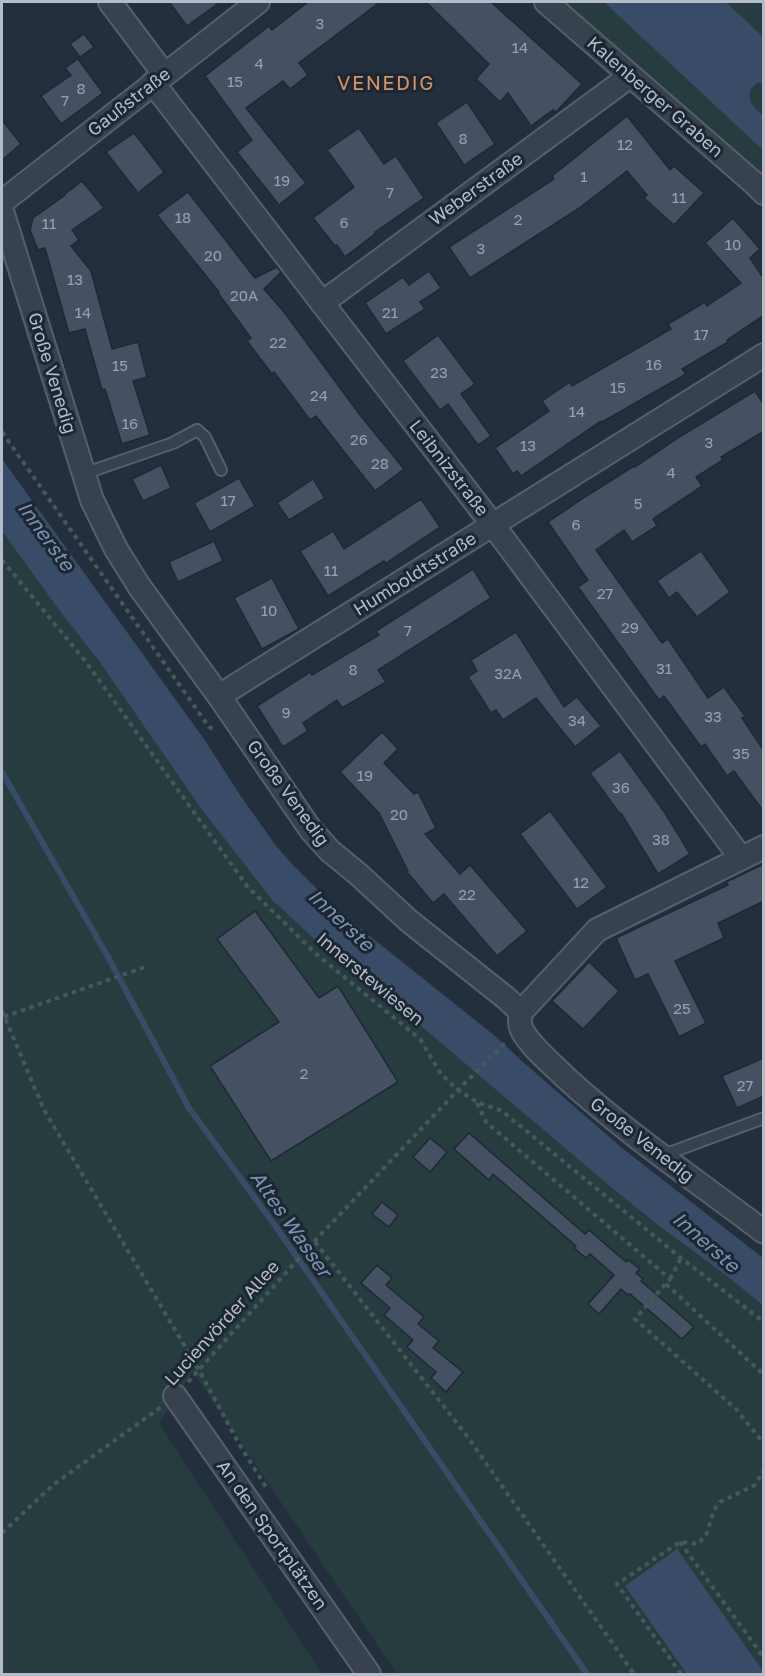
<svg xmlns="http://www.w3.org/2000/svg" width="765" height="1676" font-family="'Golos Text',sans-serif">
<rect width="100%" height="100%" fill="#242f3e"/>
<!-- green -->
<g fill="#263c3f">
<path d="M 552,2 L 763,2 L 763,190 Z"/>
<path d="M 2,531 L 62,614 L 99,661 L 200,807 L 272,900 L 322,946 L 375,987 L 658,1225 L 719,1270 L 764,1305 L 763,1674 L 397,1674 L 193,1372 L 159,1423 L 322,1674 L 2,1674 Z"/>
</g>
<!-- water -->
<g fill="#394c67">
<path d="M 604,2 L 726,2 L 763,37 L 763,83 L 757,83 C 743,93 751,107 763,115 L 763,150 Z"/>
<path d="M 2,459 L 204,739 L 240,795 L 276,846 L 293,865 L 341,913 L 495,1036 L 524,1063 L 622,1148 L 763,1258 L 763,1305 L 719,1270 L 658,1225 L 611,1187 L 375,987 L 322,946 L 272,900 L 200,807 L 99,661 L 62,614 L 2,531 Z"/>
<path d="M 677,1549 L 763,1671 L 761,1674 L 687,1674 L 625,1586 Z"/>
</g>
<g fill="none" stroke-linecap="round" stroke-linejoin="round">
<!-- stream -->
<path stroke="#394c67" stroke-width="6" d="M 2,772 L 108,957 L 189,1108 L 274,1224 L 587,1674"/>
</g>
<!-- building -->
<g fill="#455162" stroke="#1f2835" stroke-width="1.5">
<path d="M 169,2 L 220,2 L 187,26 Z"/>
<path d="M 308,2 L 380,2 L 299,63 L 308,75 L 290,89 L 283,81 L 246,108 L 306,183 L 279,205 L 237,152 L 252,140 L 205,76 L 269,26 L 272,30 Z"/>
<path d="M 426,2 L 491,2 L 582,84 L 556,112 L 553,110 L 531,126 L 508,93 L 500,102 L 476,79 L 489,64 Z"/>
<path d="M 84,34 L 94,47 L 80,57 L 70,44 Z"/>
<path d="M 78,59 L 103,93 L 61,124 L 41,96 L 71,75 L 65,68 Z"/>
<path d="M 467,102 L 495,144 L 464,165 L 436,123 Z"/>
<path d="M 627,116 L 670,170 L 674,166 L 704,193 L 674,225 L 644,198 L 647,195 L 627,171 L 578,209 L 470,278 L 449,247 L 554,179 L 552,176 Z"/>
<path d="M 2,120 L 21,144 L 2,160 Z"/>
<path d="M 359,128 L 384,164 L 396,156 L 424,198 L 375,232 L 376,233 L 345,257 L 337,245 L 335,246 L 313,218 L 354,187 L 327,150 Z"/>
<path d="M 134,133 L 164,172 L 138,193 L 106,152 Z"/>
<path d="M 82,181 L 104,208 L 72,230 L 79,240 L 71,246 L 91,271 L 112,349 L 138,342 L 147,377 L 133,381 L 150,435 L 122,444 L 105,389 L 102,390 L 85,329 L 69,333 L 45,248 L 38,250 L 30,230 L 33,218 L 65,195 L 65,194 Z"/>
<path d="M 188,192 L 255,278 L 277,267 L 281,272 L 264,289 L 284,312 L 360,415 L 404,469 L 375,491 L 316,416 L 310,420 L 274,372 L 272,374 L 247,341 L 251,338 L 218,293 L 219,292 L 157,215 Z"/>
<path d="M 733,218 L 760,249 L 750,258 L 764,279 L 764,315 L 727,340 L 728,342 L 682,369 L 686,374 L 602,422 L 601,421 L 521,476 L 517,471 L 513,474 L 495,448 L 549,411 L 542,401 L 570,382 L 572,386 L 671,329 L 668,324 L 705,302 L 707,306 L 741,283 L 705,243 Z"/>
<path d="M 429,271 L 441,288 L 420,302 L 425,309 L 386,334 L 365,303 L 403,277 L 409,285 Z"/>
<path d="M 438,335 L 475,384 L 461,394 L 491,436 L 478,445 L 448,404 L 440,410 L 403,361 Z"/>
<path d="M 755,391 L 764,405 L 764,431 L 721,457 L 723,460 L 696,477 L 702,486 L 653,519 L 657,526 L 632,542 L 624,530 L 596,550 L 662,643 L 668,639 L 708,698 L 724,687 L 745,716 L 742,718 L 764,751 L 764,812 L 734,771 L 727,776 L 705,744 L 701,747 L 664,696 L 659,700 L 578,587 L 588,580 L 548,522 L 588,495 L 634,466 L 635,467 L 681,436 Z"/>
<path d="M 161,465 L 171,488 L 143,501 L 132,479 Z"/>
<path d="M 239,478 L 255,506 L 210,532 L 194,503 Z"/>
<path d="M 313,479 L 325,498 L 289,520 L 277,503 Z"/>
<path d="M 421,499 L 440,527 L 386,563 L 384,561 L 328,596 L 300,551 L 333,531 L 344,549 Z"/>
<path d="M 214,541 L 223,561 L 178,582 L 169,562 Z"/>
<path d="M 701,551 L 730,592 L 697,617 L 677,592 L 669,598 L 657,581 Z"/>
<path d="M 473,569 L 491,598 L 378,670 L 386,682 L 342,708 L 337,700 L 303,723 L 308,731 L 283,747 L 257,706 L 310,672 L 312,675 L 379,635 L 376,631 Z"/>
<path d="M 272,578 L 299,629 L 262,649 L 234,598 Z"/>
<path d="M 516,632 L 564,707 L 577,697 L 601,726 L 575,747 L 536,698 L 503,720 L 496,710 L 491,713 L 468,677 L 477,671 L 471,660 Z"/>
<path d="M 382,732 L 398,749 L 384,763 L 414,794 L 418,792 L 436,828 L 425,834 L 460,874 L 470,865 L 527,931 L 497,956 L 444,894 L 433,903 L 407,872 L 408,871 L 379,813 L 340,772 Z"/>
<path d="M 620,751 L 665,813 L 690,854 L 658,874 L 621,813 L 620,814 L 590,773 Z"/>
<path d="M 550,811 L 607,887 L 577,909 L 520,834 Z"/>
<path d="M 764,864 L 764,901 L 718,923 L 724,938 L 675,961 L 706,1023 L 679,1037 L 648,974 L 635,980 L 616,938 L 728,885 L 726,882 Z"/>
<path d="M 255,911 L 319,998 L 338,986 L 398,1082 L 271,1161 L 210,1066 L 279,1022 L 217,939 Z"/>
<path d="M 589,962 L 619,991 L 583,1029 L 552,1001 Z"/>
<path d="M 764,1058 L 764,1096 L 737,1108 L 722,1076 Z"/>
<path d="M 469,1133 L 585,1234 L 589,1230 L 626,1262 L 628,1260 L 640,1269 L 636,1273 L 643,1279 L 641,1281 L 694,1327 L 682,1339 L 630,1294 L 628,1295 L 621,1289 L 599,1314 L 588,1304 L 614,1275 L 590,1254 L 586,1258 L 574,1248 L 576,1246 L 493,1174 L 489,1180 L 454,1149 Z"/>
<path d="M 430,1138 L 447,1152 L 430,1172 L 413,1157 Z"/>
<path d="M 382,1202 L 398,1215 L 389,1227 L 372,1214 Z"/>
<path d="M 377,1265 L 392,1278 L 386,1285 L 424,1317 L 418,1324 L 439,1341 L 433,1348 L 463,1372 L 446,1392 L 431,1378 L 436,1372 L 407,1347 L 413,1340 L 384,1315 L 390,1308 L 361,1283 Z"/>
</g>
<g fill="none" stroke-linecap="round" stroke-linejoin="round">
<!-- lane casing -->
<g stroke="#565f6c" stroke-width="14">
<g id="lane">
<path d="M 83,474 L 173,443 L 197,430 L 205,437 L 221,470"/>
<path d="M 661,1156 L 764,1118"/>
</g>
</g>
<!-- street casing -->
<g stroke="#565f6c" stroke-width="26">
<g id="street">
<path d="M 110,2 L 164,74"/>
<path d="M 546,2 L 755,184 L 764,193"/>
<path d="M 153,83 L 493,525 L 741,858"/>
<path d="M 2,202 L 258,2"/>
<path d="M 2,211 L 92,500 L 116,549 L 139,586 L 219,696 L 311,830 L 330,851 L 358,874 L 409,921 L 506,998 L 521,1012"/>
<path d="M 322,303 L 630,76"/>
<path d="M 219,696 C 401,584 582,469 764,355"/>
<path d="M 521,1012 C 520,1018 519,1024 522,1030 C 530,1046 552,1064 565,1077 C 627,1134 697,1181 764,1232"/>
<path d="M 521,1012 L 597,930 L 764,847"/>
<path d="M 175,1396 L 369,1674"/>
</g>
</g>
<!-- path -->
<g stroke="#44595c" stroke-width="4" stroke-dasharray="4.5 4.5" stroke-linecap="butt">
<path d="M 2,432 L 209,727 L 216,730"/>
<path d="M 2,560 L 86,662 L 247,886 L 315,953 L 420,1039 L 441,1074 L 458,1090 L 477,1102 L 502,1111 L 681,1258 L 764,1322"/>
<path d="M 2,1011 L 44,1110 L 199,1370 L 239,1444 L 266,1487"/>
<path d="M 4,1017 L 145,967"/>
<path d="M 477,1103 L 486,1122 L 670,1279 L 635,1319 L 737,1410 L 764,1444"/>
<path d="M 315,1242 L 467,1436 L 634,1674"/>
<path d="M 670,1279 L 681,1258"/>
<path d="M 666,1284 L 764,1375"/>
<path d="M 188,1382 L 308,1248 L 458,1090 L 507,1041"/>
<path d="M 2,1533 L 53,1485 L 161,1407"/>
<path d="M 680,1542 L 764,1658"/>
<path d="M 681,1674 L 617,1584 L 680,1542 L 698,1544 L 707,1533 L 714,1510 L 720,1502 L 755,1485 L 764,1470"/>
</g>
<!-- lane -->
<use href="#lane" stroke="#38414e" stroke-width="10"/>
<!-- street -->
<use href="#street" stroke="#38414e" stroke-width="22"/>
</g>
<g text-anchor="middle" stroke-width="6" stroke-linejoin="round" paint-order="stroke">
<!-- number labels -->
<g font-size="15" fill="#98a1af">
<text x="320" y="29">3</text>
<text x="520" y="53">14</text>
<text x="259" y="69">4</text>
<text x="235" y="87">15</text>
<text x="81" y="94">8</text>
<text x="65" y="106">7</text>
<text x="463" y="144">8</text>
<text x="625" y="150">12</text>
<text x="584" y="182">1</text>
<text x="282" y="186">19</text>
<text x="390" y="198">7</text>
<text x="679" y="203">11</text>
<text x="183" y="223">18</text>
<text x="518" y="225">2</text>
<text x="344" y="228">6</text>
<text x="49" y="229">11</text>
<text x="733" y="250">10</text>
<text x="481" y="254">3</text>
<text x="213" y="261">20</text>
<text x="75" y="285">13</text>
<text x="244" y="301">20A</text>
<text x="83" y="318">14</text>
<text x="390" y="318">21</text>
<text x="701" y="340">17</text>
<text x="278" y="348">22</text>
<text x="654" y="370">16</text>
<text x="120" y="371">15</text>
<text x="439" y="378">23</text>
<text x="618" y="393">15</text>
<text x="319" y="401">24</text>
<text x="577" y="417">14</text>
<text x="130" y="429">16</text>
<text x="359" y="445">26</text>
<text x="709" y="448">3</text>
<text x="528" y="451">13</text>
<text x="380" y="469">28</text>
<text x="671" y="478">4</text>
<text x="228" y="506">17</text>
<text x="638" y="509">5</text>
<text x="576" y="530">6</text>
<text x="331" y="576">11</text>
<text x="605" y="599">27</text>
<text x="269" y="616">10</text>
<text x="630" y="633">29</text>
<text x="408" y="636">7</text>
<text x="664" y="674">31</text>
<text x="353" y="675">8</text>
<text x="508" y="679">32A</text>
<text x="286" y="718">9</text>
<text x="713" y="722">33</text>
<text x="577" y="726">34</text>
<text x="741" y="759">35</text>
<text x="365" y="781">19</text>
<text x="621" y="793">36</text>
<text x="399" y="820">20</text>
<text x="661" y="845">38</text>
<text x="581" y="888">12</text>
<text x="467" y="900">22</text>
<text x="682" y="1014">25</text>
<text x="304" y="1079">2</text>
<text x="745" y="1091">27</text>
</g>
<!-- street labels -->
<g font-size="18" fill="#b4bcc9" stroke="#1d2633">
<text transform="translate(655 97) rotate(41)" y="6">Kalenberger Graben</text>
<text transform="translate(129 102) rotate(-38)" y="6">Gaußstraße</text>
<text transform="translate(476 189) rotate(-36)" y="6">Weberstraße</text>
<text transform="translate(52 373) rotate(73)" y="6">Große Venedig</text>
<text transform="translate(449 468) rotate(52)" y="6">Leibnizstraße</text>
<text transform="translate(415 574) rotate(-32)" y="6">Humboldtstraße</text>
<text transform="translate(288 793) rotate(54)" y="6">Große Venedig</text>
<text transform="translate(370 979) rotate(40)" y="6">Innerstewiesen</text>
<text transform="translate(642 1140) rotate(38)" y="6">Große Venedig</text>
<text transform="translate(222 1323) rotate(-48)" y="6">Lucienvörder Allee</text>
<text transform="translate(272 1535) rotate(55)" y="6">An den Sportplätzen</text>
</g>
<!-- neighbourhood labels -->
<g font-size="20" letter-spacing="1.5" fill="#d59563" stroke="#1d2633">
<text x="386" y="90">VENEDIG</text>
</g>
<!-- water labels -->
<g font-size="20" font-style="italic" fill="#7c92b1" stroke="#1d2633">
<text transform="translate(46 536) rotate(54)" y="7">Innerste</text>
<text transform="translate(341 920) rotate(43)" y="7">Innerste</text>
<text transform="translate(291 1224) rotate(55)" y="7">Altes Wasser</text>
<text transform="translate(706 1242) rotate(41)" y="7">Innerste</text>
</g>
</g>
<!-- border -->
<rect width="765" height="1676" fill="none" stroke="#b4bcc9" stroke-width="6"/>
</svg>
